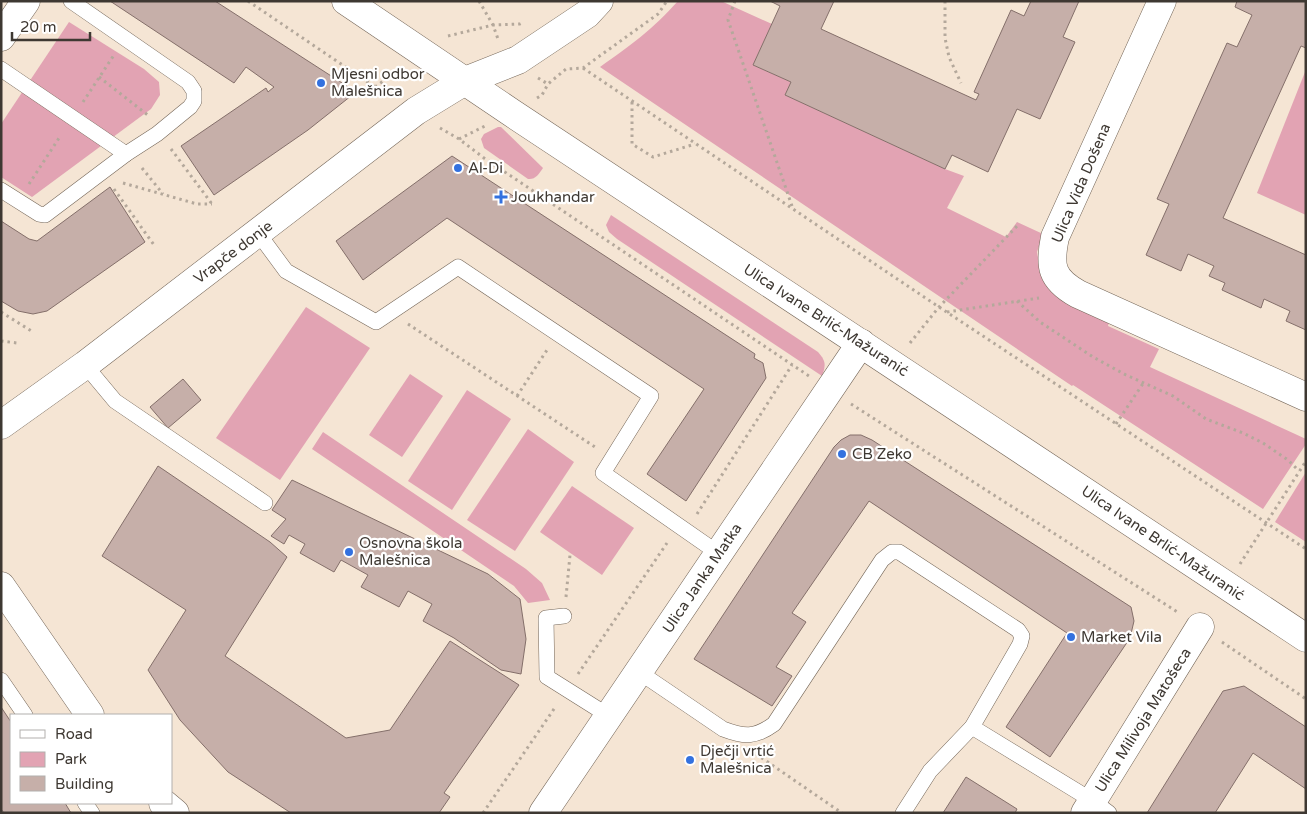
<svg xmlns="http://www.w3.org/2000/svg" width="1307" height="814" font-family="'Varela Round',sans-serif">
<rect width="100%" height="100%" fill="#f5e5d4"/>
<!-- green -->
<g fill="#e2a3b3">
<path d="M 678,1 L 721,1 L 772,24 L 753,65 L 791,82 L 785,95 L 945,169 L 964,176 L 947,208 L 1006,237 L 1017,222 L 1043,234 L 1037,252 L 1041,273 L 1109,322 L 1108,326 L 1159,349 L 1150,367 L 1306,439 L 1306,444 L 1263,509 L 1073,385 L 1072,386 L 600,67 C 630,46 653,29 678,1 Z"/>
<path d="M 69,22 L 144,69 L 159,82 L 160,95 L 151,109 L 32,197 L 1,177 L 1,124 Z"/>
<path d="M 1305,72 L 1306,73 L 1306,215 L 1257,193 Z"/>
<path d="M 498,127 L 501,127 L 543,168 C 539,174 535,180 528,179 L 484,148 L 481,139 L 484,134 Z"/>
<path d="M 611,215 L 818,352 C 826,361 826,365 822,376 L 617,239 L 609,232 L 606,225 Z"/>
<path d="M 306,307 L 370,348 L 280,480 L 216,438 Z"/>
<path d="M 410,374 L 443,396 L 402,457 L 369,435 Z"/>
<path d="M 467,390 L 511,419 L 452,510 L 408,481 Z"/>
<path d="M 528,429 L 574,462 L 515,551 L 467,520 Z"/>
<path d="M 323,432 L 526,569 L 542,583 L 550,600 L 528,603 L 514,586 L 312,449 Z"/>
<path d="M 1306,472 L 1306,542 L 1275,522 Z"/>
<path d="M 572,486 L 634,528 L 602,575 L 540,532 Z"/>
</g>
<!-- building -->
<g fill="#c6afa9" stroke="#846f6a">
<path d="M 110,1 L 215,1 L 356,92 L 308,130 L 214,195 L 181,146 L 266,88 L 268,92 L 274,87 L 246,67 L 234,83 Z"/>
<path d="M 770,1 L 834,1 L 821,29 L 976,100 L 979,94 L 974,92 L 1011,10 L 1024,16 L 1031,1 L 1079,1 L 1063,37 L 1075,42 L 1040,119 L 1017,109 L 988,172 L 952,155 L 945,169 L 785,95 L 791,82 L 753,65 L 780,6 Z"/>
<path d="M 1237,1 L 1306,1 L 1306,48 L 1301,46 L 1223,218 L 1306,255 L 1306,330 L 1286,321 L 1290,311 L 1264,299 L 1261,308 L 1222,290 L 1225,283 L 1209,276 L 1214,266 L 1188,254 L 1181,271 L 1146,255 L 1169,204 L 1157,199 L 1227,43 L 1237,47 L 1252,15 L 1235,7 Z"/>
<path d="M 452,156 L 755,354 L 754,358 L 763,363 L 766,378 L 686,501 L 647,474 L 704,389 L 447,218 L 363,280 L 336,241 Z"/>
<path d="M 110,187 L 145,242 L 47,311 L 33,314 L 18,311 L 1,301 L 1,221 L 29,239 L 37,241 Z"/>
<path d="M 183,379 L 201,400 L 168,428 L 150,407 Z"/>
<path d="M 850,435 L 861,435 L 872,440 L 1131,607 L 1134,621 L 1130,638 L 1050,757 L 1006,727 L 1067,633 L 869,501 L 792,613 L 806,622 L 776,667 L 792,676 L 772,706 L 694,659 L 834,447 L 841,440 Z"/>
<path d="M 158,466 L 270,542 L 287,557 L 225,656 L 346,738 L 390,730 L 450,641 L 519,685 L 444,793 L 450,797 L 439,813 L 291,813 L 228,772 L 180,720 L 148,670 L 186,610 L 102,556 Z"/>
<path d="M 292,480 L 488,574 L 520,599 L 526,639 L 521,674 L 501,670 L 454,638 L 423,621 L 432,604 L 408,591 L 399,607 L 361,587 L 368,575 L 341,560 L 334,572 L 300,553 L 305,544 L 289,535 L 284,544 L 271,536 L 286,519 L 272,510 Z"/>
<path d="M 1244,686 L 1306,727 L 1306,789 L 1253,753 L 1215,813 L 1147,813 L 1223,691 Z"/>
<path d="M 1,707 L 11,722 L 11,803 L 65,803 L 71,813 L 4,813 L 1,809 Z"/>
<path d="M 966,777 L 1017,809 L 1015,813 L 943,813 Z"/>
</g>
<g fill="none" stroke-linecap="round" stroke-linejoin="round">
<!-- service casing -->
<g stroke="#746658" stroke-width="16">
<g id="service">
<path d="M 1,69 L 126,154"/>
<path d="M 1,190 L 39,214 L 45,215 L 126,154 L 157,134 L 190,107 L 194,101 L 194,91 L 188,82 L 71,1"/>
<path d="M 258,233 L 286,271 L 376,322 L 458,267 L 651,396 L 603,473 L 718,553"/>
<path d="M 85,365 L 115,401 L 265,503"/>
<path d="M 564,616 L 546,618 L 547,677 L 609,716"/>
<path d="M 639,672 L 723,729 C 744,737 755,738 774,724 L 882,560 L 892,552 L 899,552 L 1018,630 L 1022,636 L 1020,644 L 972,727 L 930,771 L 903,813"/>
<path d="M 1,680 L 25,715"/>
<path d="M 972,727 L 1093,801 L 1109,813"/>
<path d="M 85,803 L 92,813"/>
</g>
</g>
<!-- minor casing -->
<g stroke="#746658" stroke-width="29">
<g id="minor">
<path d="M 1162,1 L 1055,237 C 1049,266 1051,279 1078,294 L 1306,397"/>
<path d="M 1,37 L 26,1"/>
<path d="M 1,586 L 90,715"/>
<path d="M 163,803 L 175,813"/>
<path d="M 543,813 L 861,343"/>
<path d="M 1085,813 L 1200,627"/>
</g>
</g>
<!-- tertiary casing -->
<g stroke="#746658" stroke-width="29">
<g id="tertiary">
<path d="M 346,1 L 512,113 L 1306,638"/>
<path d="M 1,425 L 85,365 L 416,111 L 465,81 L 518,60 L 587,14 L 599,1"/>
</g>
</g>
<!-- path -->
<g stroke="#b4a89b" stroke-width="3" stroke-dasharray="2.5 4" stroke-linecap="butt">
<path d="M 248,1 L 375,87 L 392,95"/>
<path d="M 479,1 L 493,25 L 498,39"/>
<path d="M 735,1 L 728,20 L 793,209"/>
<path d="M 945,1 L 945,38 L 949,57 L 961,83"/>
<path d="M 448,36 L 493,25 L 520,24 L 522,23"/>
<path d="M 583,68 L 939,307 L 1306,549"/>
<path d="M 99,77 L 149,116"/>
<path d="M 538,78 L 548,84"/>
<path d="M 375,87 L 400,69"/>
<path d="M 537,98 L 542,95 L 548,84 L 566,69 L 583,68 L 658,14 L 667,1"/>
<path d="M 83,102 L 114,55"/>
<path d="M 632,102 L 632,144 L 653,157 L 695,144"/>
<path d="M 440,128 L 459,139 L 484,158 L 809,376"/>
<path d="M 459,139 L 485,126"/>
<path d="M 171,149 L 212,204"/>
<path d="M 142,168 L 163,194"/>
<path d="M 123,183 L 197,204 L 212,204"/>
<path d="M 29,184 L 61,135"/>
<path d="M 114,189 L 154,245"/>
<path d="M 1017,301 L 1040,322 L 1093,357 L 1126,375 L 1173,396 L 1206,419 L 1243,433 L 1263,443 L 1288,460 L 1299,471"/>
<path d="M 1,312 L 33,332"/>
<path d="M 947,312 L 1039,298"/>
<path d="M 408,324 L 595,447"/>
<path d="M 1,341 L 17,343"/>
<path d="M 910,343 L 939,307 L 1019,224"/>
<path d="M 517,396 L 547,350"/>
<path d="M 851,404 L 1179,613"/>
<path d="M 1116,424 L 1144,382"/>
<path d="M 697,514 L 792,365"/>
<path d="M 1240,564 L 1306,461"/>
<path d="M 566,597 L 570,555"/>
<path d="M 1222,642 L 1306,699"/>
<path d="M 578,674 L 667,543"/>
<path d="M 756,754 L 842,813"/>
<path d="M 483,813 L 556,706"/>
</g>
<!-- service -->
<use href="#service" stroke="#fff" stroke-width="15"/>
<!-- minor -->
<use href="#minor" stroke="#fff" stroke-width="28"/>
<!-- tertiary -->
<use href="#tertiary" stroke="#fff" stroke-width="28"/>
</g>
<!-- markers -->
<g fill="#3371df" stroke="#fff" stroke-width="2">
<circle cx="321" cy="83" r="5"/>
<circle cx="458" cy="168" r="5"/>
<path d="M498.5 189.5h5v5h5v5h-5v5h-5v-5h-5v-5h5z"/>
<circle cx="842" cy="454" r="5"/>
<circle cx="349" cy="552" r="5"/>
<circle cx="1071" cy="637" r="5"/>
<circle cx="690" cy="760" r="5"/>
</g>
<g text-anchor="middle" stroke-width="4.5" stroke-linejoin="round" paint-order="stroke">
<!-- poi labels -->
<g font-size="15" fill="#3e3832" stroke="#fff" text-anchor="start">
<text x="331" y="79">Mjesni odbor<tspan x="331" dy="17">Malešnica</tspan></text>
<text x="468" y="173">Al-Di</text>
<text x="511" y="202">Joukhandar</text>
<text x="852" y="459">CB Zeko</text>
<text x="359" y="548">Osnovna škola<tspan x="359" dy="17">Malešnica</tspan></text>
<text x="1081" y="642">Market Vila</text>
<text x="700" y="756">Dječji vrtić<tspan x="700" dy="17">Malešnica</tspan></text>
</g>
<!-- street labels -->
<g font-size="15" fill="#3e3832" stroke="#fff">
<text transform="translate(1081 183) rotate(-67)" y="5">Ulica Vida Došena</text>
<text transform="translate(233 252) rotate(-37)" y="5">Vrapče donje</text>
<text transform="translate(826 320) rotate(33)" y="5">Ulica Ivane Brlić-Mažuranić</text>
<text transform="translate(1163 543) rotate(34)" y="5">Ulica Ivane Brlić-Mažuranić</text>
<text transform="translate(702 578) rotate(-56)" y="5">Ulica Janka Matka</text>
<text transform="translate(1143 720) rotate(-58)" y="5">Ulica Milivoja Matošeca</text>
</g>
</g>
<!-- border -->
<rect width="1307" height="814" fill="none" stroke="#3e3832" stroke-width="5"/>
<!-- legend -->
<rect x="10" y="714" width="162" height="90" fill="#ffffff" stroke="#b2afad"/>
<rect x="20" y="730" width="25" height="8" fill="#ffffff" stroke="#b2afad"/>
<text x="55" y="739" font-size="15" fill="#3e3832">Road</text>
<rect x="20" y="752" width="25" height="15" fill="#e2a3b3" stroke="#b2afad"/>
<text x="55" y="764" font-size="15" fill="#3e3832">Park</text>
<rect x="20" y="776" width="25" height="15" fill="#c6afa9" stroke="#b2afad"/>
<text x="55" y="789" font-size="15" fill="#3e3832">Building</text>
<!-- scale -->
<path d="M12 32v8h78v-8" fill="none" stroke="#3e3832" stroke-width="2.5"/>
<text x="20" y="32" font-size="15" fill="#3e3832" stroke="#ffffff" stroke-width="4" paint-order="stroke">20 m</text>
</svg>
